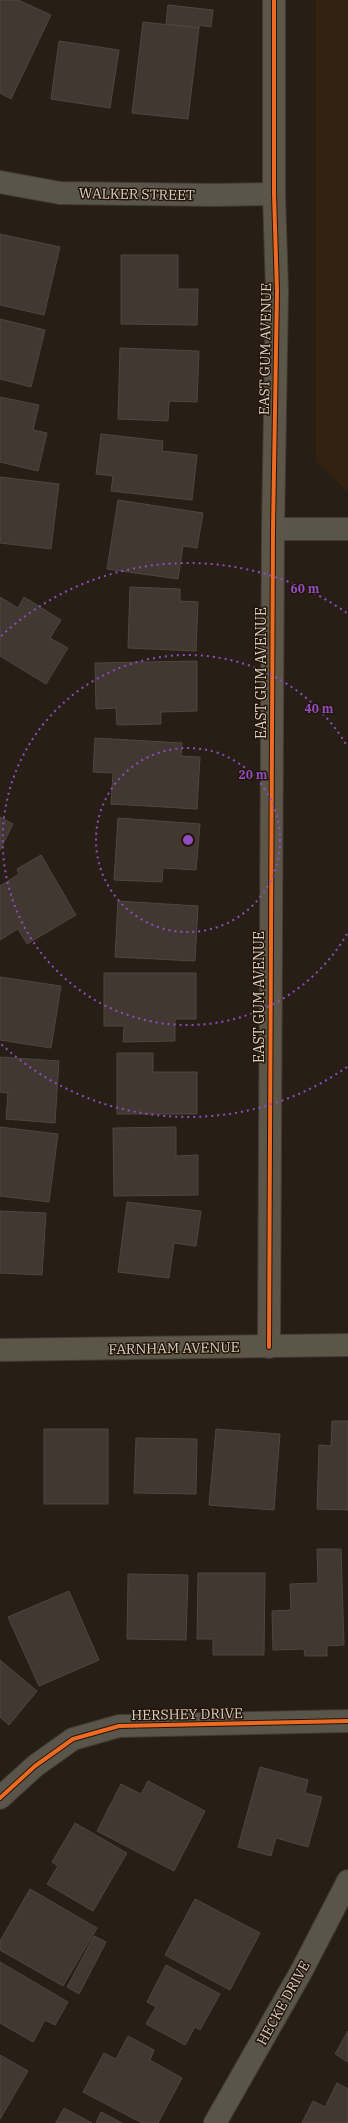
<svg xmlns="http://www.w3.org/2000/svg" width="348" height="2123" font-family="'IBM Plex Serif',serif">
<rect width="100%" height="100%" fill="#271f16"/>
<!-- built -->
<path fill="#342210" d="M 316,0 L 348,0 L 348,492 L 316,461 Z"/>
<!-- building -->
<g fill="#423832" stroke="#4e463f">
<path d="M 0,0 L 18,0 L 51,15 L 11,99 L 0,93 Z"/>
<path d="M 168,5 L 213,10 L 211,27 L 199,25 L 199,28 L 166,24 Z"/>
<path d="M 143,22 L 199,28 L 188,119 L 132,113 Z"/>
<path d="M 59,41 L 119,50 L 110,108 L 51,99 Z"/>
<path d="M 0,234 L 60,247 L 44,315 L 0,305 Z"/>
<path d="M 121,255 L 178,255 L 178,289 L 198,289 L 197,325 L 121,324 Z"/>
<path d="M 0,319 L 45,330 L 31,387 L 0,379 Z"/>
<path d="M 120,348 L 199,351 L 197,402 L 169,401 L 168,421 L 118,419 Z"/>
<path d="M 0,397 L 39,405 L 33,430 L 47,433 L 38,471 L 0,462 Z"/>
<path d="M 101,434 L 163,441 L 162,451 L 197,455 L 192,500 L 111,491 L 113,476 L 96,474 Z"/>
<path d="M 0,477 L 59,484 L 51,549 L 0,543 Z"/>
<path d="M 118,500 L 203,513 L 197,548 L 183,546 L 178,579 L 107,569 Z"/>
<path d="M 130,587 L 180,589 L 180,601 L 198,602 L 196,651 L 128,648 Z"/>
<path d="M 0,597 L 18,608 L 24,597 L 61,620 L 50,638 L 68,648 L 46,684 L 0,656 Z"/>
<path d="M 197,661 L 197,711 L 161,712 L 161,724 L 117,725 L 116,708 L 96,709 L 95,663 Z"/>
<path d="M 95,738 L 182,743 L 181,756 L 200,757 L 197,809 L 111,804 L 113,773 L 93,772 Z"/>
<path d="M 0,817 L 13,824 L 0,850 Z"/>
<path d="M 118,818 L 200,824 L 196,870 L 163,868 L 162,882 L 114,880 Z"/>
<path d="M 41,855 L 76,915 L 27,944 L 18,929 L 0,940 L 0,886 L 19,874 L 17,869 Z"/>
<path d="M 118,901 L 198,906 L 195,961 L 115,957 Z"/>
<path d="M 104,973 L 196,973 L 196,1019 L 175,1019 L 175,1041 L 123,1042 L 124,1026 L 104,1026 Z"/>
<path d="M 0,977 L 61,986 L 51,1048 L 0,1040 Z"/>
<path d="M 117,1053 L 153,1053 L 153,1072 L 197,1072 L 197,1114 L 117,1114 Z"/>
<path d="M 0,1057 L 59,1061 L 55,1123 L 6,1119 L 8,1093 L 0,1092 Z"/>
<path d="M 0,1127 L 58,1134 L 49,1202 L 0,1196 Z"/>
<path d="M 176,1127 L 176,1156 L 198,1155 L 198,1195 L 114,1196 L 113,1128 Z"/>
<path d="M 127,1202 L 201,1211 L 196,1246 L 174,1243 L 169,1278 L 118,1272 Z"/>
<path d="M 0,1211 L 46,1213 L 42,1275 L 0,1273 Z"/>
<path d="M 332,1421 L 348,1421 L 348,1510 L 317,1509 L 319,1445 L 331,1446 Z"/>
<rect x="44" y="1429" width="64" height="75"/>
<path d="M 216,1429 L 280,1434 L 274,1510 L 209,1505 Z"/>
<path d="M 136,1438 L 197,1439 L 196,1494 L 134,1493 Z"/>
<path d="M 317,1549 L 341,1549 L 344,1645 L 327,1646 L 327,1656 L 305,1656 L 304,1649 L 273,1650 L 272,1611 L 291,1610 L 290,1584 L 318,1583 Z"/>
<path d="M 198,1573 L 265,1573 L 264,1655 L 213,1655 L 213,1639 L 197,1639 Z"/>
<path d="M 128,1574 L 188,1575 L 186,1640 L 127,1639 Z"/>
<path d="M 69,1591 L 99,1660 L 39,1686 L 8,1617 Z"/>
<path d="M 0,1660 L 37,1691 L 9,1725 L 0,1717 Z"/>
<path d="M 260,1767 L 308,1780 L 305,1793 L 322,1797 L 308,1847 L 276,1838 L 271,1856 L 238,1847 Z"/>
<path d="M 148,1781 L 205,1811 L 174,1871 L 97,1831 L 121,1784 L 141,1794 Z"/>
<path d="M 75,1823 L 127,1853 L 93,1911 L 47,1884 L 58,1866 L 52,1862 Z"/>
<path d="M 30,1889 L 97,1928 L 63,1986 L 0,1950 L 0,1941 Z"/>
<path d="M 195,1899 L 260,1933 L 230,1990 L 165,1955 Z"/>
<path d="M 94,1936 L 106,1942 L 79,1994 L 67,1987 Z"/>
<path d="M 0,1962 L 68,2002 L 55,2025 L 45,2020 L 33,2042 L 0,2023 Z"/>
<path d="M 166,1965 L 220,1994 L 200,2030 L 195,2027 L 185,2045 L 146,2024 L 156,2007 L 147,2002 Z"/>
<path d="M 348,2031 L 348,2062 L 335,2054 Z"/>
<path d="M 128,2036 L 154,2050 L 150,2060 L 182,2078 L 158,2123 L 142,2123 L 83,2092 L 104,2053 L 116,2059 Z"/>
<path d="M 0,2055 L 28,2071 L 0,2119 Z"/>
<path d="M 337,2083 L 348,2089 L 348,2123 L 302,2123 L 313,2101 L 325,2107 Z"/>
<path d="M 64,2108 L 92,2123 L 56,2123 Z"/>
<path d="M 101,2112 L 122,2123 L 96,2123 Z"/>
</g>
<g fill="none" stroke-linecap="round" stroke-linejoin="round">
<!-- street casing -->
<g stroke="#423b34" stroke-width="24">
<g id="street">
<path d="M 0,182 L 60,193 L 215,195 L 274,194"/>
<path d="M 273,529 L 348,529"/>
<path d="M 0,1798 L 35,1766 L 73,1739 L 119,1726 L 348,1721"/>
<path d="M 215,2123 L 301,1972 L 348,1881"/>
</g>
</g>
<!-- secondary casing -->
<g stroke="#423b34" stroke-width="24">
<g id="secondary">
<path d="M 269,1347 L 273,529 L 277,291 L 274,194 L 274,0"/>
<path d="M 0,1350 L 348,1345"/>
</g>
</g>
<!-- street -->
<use href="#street" stroke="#5a554a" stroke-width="22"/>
<!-- secondary -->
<use href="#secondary" stroke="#5c5649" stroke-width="22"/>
<!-- cycleway casing -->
<g stroke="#231507" stroke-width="6">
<g id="cycleway">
<path d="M 269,1347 L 273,529 L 277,291 L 274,194 L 274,0"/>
<path d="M 0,1798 L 35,1766 L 73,1739 L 119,1726 L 348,1721"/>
</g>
</g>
<!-- cycleway -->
<use href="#cycleway" stroke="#ed6a23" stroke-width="4"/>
</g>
<!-- distance rings -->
<g fill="none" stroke="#8e4dc1" stroke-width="2" stroke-dasharray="2 4">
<circle cx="188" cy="840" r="92"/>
<path d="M347 934A185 185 0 1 1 347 746"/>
<path d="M347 1067A277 277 0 0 1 1 1044M1 636A277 277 0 0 1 347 613"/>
</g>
<g text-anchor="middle" stroke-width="3" stroke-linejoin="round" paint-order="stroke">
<!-- street labels -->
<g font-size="14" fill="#dad1c8" stroke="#231507">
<text transform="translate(137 194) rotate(1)" y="5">WALKER STREET</text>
<text transform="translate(265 349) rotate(-89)" y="5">EAST GUM AVENUE</text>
<text transform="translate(261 673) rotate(-90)" y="5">EAST GUM AVENUE</text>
<text transform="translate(259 997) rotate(-90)" y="5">EAST GUM AVENUE</text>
<text transform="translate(174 1348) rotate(-1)" y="5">FARNHAM AVENUE</text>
<text transform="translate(187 1714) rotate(-1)" y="5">HERSHEY DRIVE</text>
<text transform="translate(283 2003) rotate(-61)" y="5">HECKE DRIVE</text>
</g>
</g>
<circle cx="188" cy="840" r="6" fill="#8e4dc1" stroke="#231507" stroke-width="2"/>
<g font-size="12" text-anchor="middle" font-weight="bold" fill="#8e4dc1" stroke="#231507" stroke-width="3" stroke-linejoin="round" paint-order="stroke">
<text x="305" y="593">60 m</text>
<text x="319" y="713">40 m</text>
<text x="253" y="779">20 m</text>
</g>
</svg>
